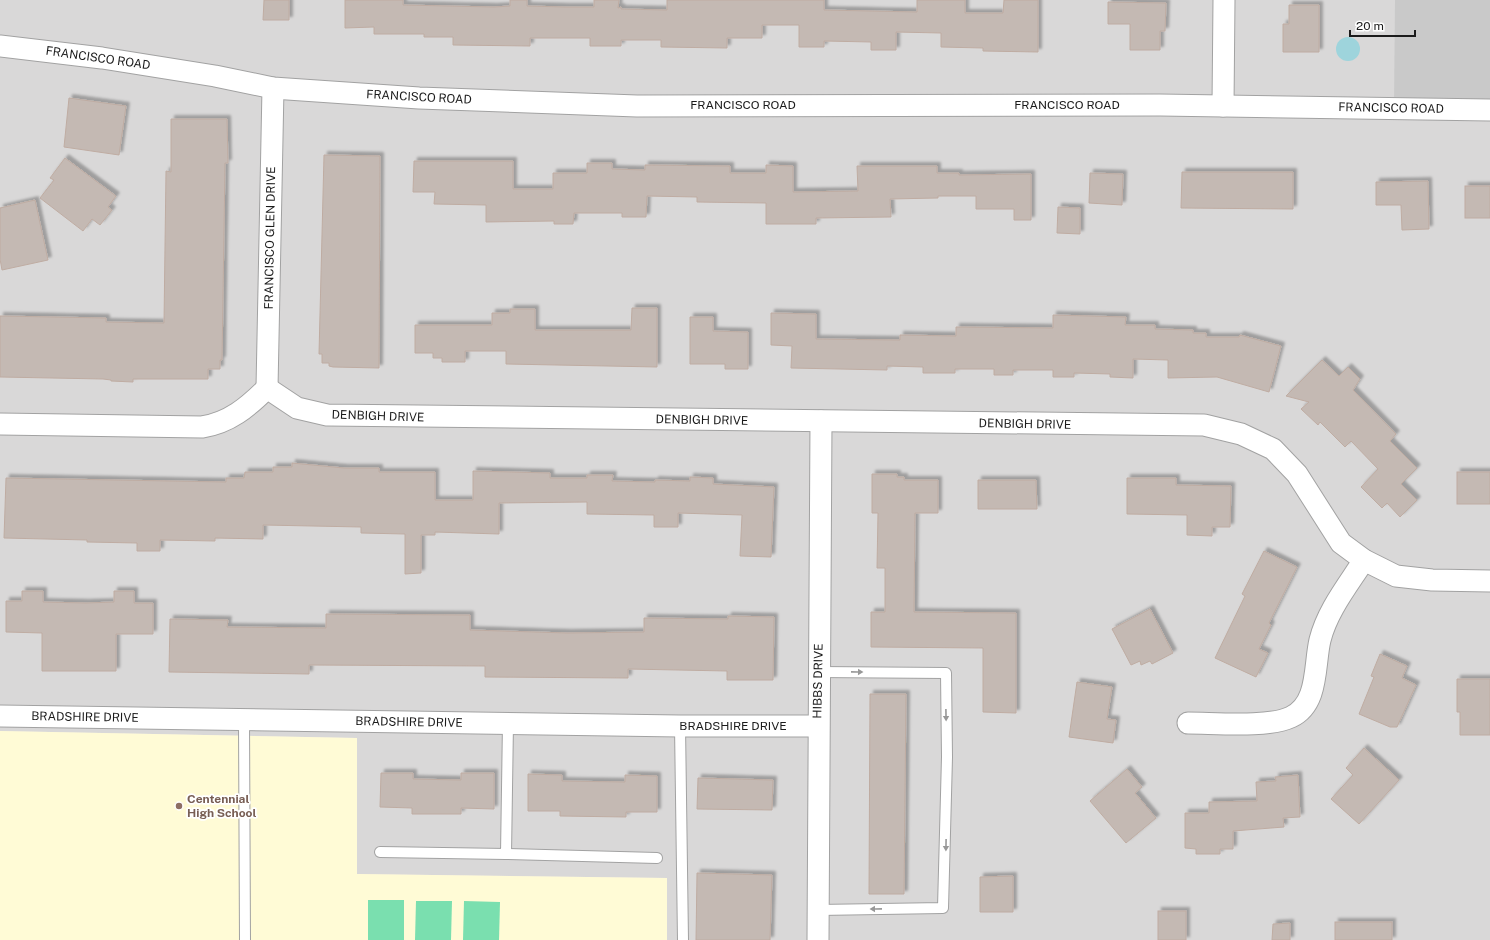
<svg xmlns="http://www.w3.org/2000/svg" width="1490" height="940" font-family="'Public Sans',sans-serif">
<defs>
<filter id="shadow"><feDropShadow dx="3.5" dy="-3.5" stdDeviation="1" flood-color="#0004"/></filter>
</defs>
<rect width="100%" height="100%" fill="#ede7df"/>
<!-- residential -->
<path fill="#d9d8d8" d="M 0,0 L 1395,0 L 1395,105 L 1490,106 L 1490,940 L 667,940 L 667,878 L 357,874 L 357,738 L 0,731 Z"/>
<!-- education -->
<path fill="#fffbd6" d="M 0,731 L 357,738 L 357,874 L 667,878 L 667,940 L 0,940 Z"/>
<!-- religious -->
<path fill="#c9c9c9" d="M 1395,0 L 1490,0 L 1490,106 L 1394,105 Z"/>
<!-- pitch -->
<g fill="#7adfaf">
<rect x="368" y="900" width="36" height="40"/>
<path d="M 416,901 L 452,901 L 451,940 L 415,940 Z"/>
<path d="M 464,901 L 500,902 L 499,940 L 463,940 Z"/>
</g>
<!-- water -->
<circle fill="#9ed4dc" cx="1348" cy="49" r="12"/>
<!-- building -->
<g fill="#c4b9b3" stroke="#bfaca2" filter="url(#shadow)">
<path d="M 264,0 L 289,0 L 289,20 L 263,20 Z"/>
<path d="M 345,0 L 403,0 L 403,5 L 494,7 L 510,6 L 510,0 L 527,0 L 527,6 L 565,7 L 594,7 L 594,0 L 619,0 L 618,8 L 621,7 L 621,9 L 667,10 L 667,0 L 824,0 L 824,10 L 917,12 L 917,0 L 965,0 L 965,13 L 1003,13 L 1004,0 L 1038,0 L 1038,52 L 983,51 L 983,48 L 941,47 L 941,33 L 896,32 L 896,50 L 871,50 L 871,42 L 824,41 L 824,47 L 799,47 L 799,25 L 762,25 L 762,38 L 727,38 L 727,48 L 661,47 L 661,40 L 621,40 L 621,46 L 590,46 L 590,38 L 530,38 L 530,46 L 453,45 L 453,37 L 424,37 L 424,34 L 374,34 L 374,27 L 345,28 Z"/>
<path d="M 1108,2 L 1166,3 L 1165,31 L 1160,31 L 1160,50 L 1130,50 L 1130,24 L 1108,24 Z"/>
<path d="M 1289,5 L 1319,5 L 1319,52 L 1283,52 L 1283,24 L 1289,24 Z"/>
<path d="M 69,98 L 126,106 L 119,155 L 64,147 Z"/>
<path d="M 171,119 L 227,119 L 228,163 L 225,163 L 222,360 L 220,360 L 220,369 L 208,369 L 208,379 L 133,379 L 133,382 L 111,381 L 111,380 L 103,379 L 0,377 L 0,316 L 106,318 L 106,322 L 164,323 L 166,171 L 171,172 Z"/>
<path d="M 324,155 L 380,156 L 379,368 L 333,367 L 329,366 L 329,363 L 322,363 L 322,354 L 319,354 Z"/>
<path d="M 65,158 L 116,196 L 108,207 L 112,210 L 100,225 L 92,219 L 83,231 L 40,198 L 54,180 L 50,178 Z"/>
<path d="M 414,161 L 513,161 L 513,189 L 553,189 L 553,173 L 587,173 L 587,163 L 612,163 L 612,169 L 645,170 L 645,165 L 730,166 L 730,173 L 766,173 L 766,165 L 793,166 L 793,192 L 858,191 L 857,166 L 937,166 L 937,173 L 959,173 L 959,175 L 1031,174 L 1031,220 L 1014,220 L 1014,209 L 976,209 L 976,196 L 938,196 L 938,198 L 890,199 L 891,217 L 816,218 L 816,224 L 766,224 L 766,203 L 697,202 L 697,197 L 647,196 L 646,217 L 622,217 L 622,213 L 574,213 L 573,224 L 554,224 L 554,221 L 486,222 L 486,205 L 434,204 L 435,192 L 413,192 Z"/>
<path d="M 1182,172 L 1293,172 L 1293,209 L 1181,208 Z"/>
<path d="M 1090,173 L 1123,174 L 1122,205 L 1089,203 Z"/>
<path d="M 1428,181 L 1429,229 L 1402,230 L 1401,205 L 1376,205 L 1376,182 Z"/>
<rect x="1465" y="186" width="25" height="32"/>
<path d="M 35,200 L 48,260 L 2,270 L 0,259 L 0,208 Z"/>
<path d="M 1058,207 L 1080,208 L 1080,234 L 1057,233 Z"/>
<path d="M 632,308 L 657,308 L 657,367 L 506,364 L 506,351 L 465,351 L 465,362 L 442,362 L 442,358 L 433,358 L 433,353 L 415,353 L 415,325 L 492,325 L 492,313 L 510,313 L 510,309 L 535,309 L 535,330 L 631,330 Z"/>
<path d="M 771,313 L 816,314 L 816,339 L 900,340 L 900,335 L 956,336 L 956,327 L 1053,328 L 1053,315 L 1126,317 L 1125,325 L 1155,325 L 1155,329 L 1193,330 L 1193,333 L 1206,333 L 1206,337 L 1239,337 L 1240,335 L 1281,346 L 1269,392 L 1217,377 L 1168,378 L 1168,360 L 1133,359 L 1133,378 L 1110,377 L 1110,374 L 1074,373 L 1074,377 L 1053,377 L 1053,370 L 1013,370 L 1013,375 L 994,375 L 994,369 L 955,369 L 955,373 L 923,373 L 923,367 L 887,366 L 887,370 L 791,368 L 792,346 L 771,345 Z"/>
<path d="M 690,317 L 713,317 L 713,331 L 748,332 L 748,369 L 725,369 L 725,364 L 690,364 Z"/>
<path d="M 1322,360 L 1339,376 L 1348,367 L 1360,379 L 1353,390 L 1396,434 L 1390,441 L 1417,468 L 1401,484 L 1417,500 L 1400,517 L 1387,503 L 1382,508 L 1361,487 L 1378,469 L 1351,441 L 1345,447 L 1320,422 L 1318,425 L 1301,409 L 1309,402 L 1286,396 Z"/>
<path d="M 292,463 L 344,468 L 379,468 L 379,472 L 435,472 L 435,500 L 473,500 L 473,471 L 550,473 L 550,478 L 587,478 L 587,475 L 613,475 L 612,481 L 655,482 L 655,480 L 690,481 L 690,477 L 713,478 L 713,484 L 774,487 L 771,557 L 740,556 L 742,515 L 678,513 L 678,527 L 654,527 L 654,515 L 587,514 L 587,502 L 499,503 L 499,534 L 435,532 L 435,535 L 421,535 L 421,573 L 405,574 L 405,534 L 361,533 L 361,527 L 263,525 L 263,539 L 215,538 L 215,541 L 160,540 L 160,551 L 137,551 L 137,543 L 87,542 L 87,540 L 4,538 L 6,478 L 226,482 L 226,478 L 244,478 L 245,472 L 273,472 L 273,467 L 292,467 Z"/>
<rect x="1457" y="472" width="33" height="32"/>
<path d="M 872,474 L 897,474 L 897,477 L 904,477 L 904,480 L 938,480 L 938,513 L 915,513 L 914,612 L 1016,613 L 1016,713 L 983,712 L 983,648 L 871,647 L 871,612 L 885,612 L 885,568 L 877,568 L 878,513 L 872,513 Z"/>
<path d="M 1127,478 L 1176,478 L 1176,485 L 1231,486 L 1230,527 L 1212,527 L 1212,536 L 1187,535 L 1187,515 L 1127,514 Z"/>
<path d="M 978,480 L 1036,480 L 1037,509 L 978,509 Z"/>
<path d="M 1264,551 L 1297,567 L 1269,623 L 1271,625 L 1259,649 L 1268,653 L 1256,677 L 1215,658 L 1245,596 L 1242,594 Z"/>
<path d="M 22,591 L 43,591 L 43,602 L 86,603 L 114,602 L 114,591 L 134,591 L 134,603 L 153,603 L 153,634 L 116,634 L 116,671 L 42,671 L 42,633 L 6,632 L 6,601 L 22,601 Z"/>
<path d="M 1150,609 L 1173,653 L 1152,664 L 1150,661 L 1141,665 L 1140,661 L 1131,665 L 1112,629 Z"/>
<path d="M 326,614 L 470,615 L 470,630 L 567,633 L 644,632 L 644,618 L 728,619 L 728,616 L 774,617 L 773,680 L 727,680 L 727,671 L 628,669 L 628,678 L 485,677 L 485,666 L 309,665 L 309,674 L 169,672 L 170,619 L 228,620 L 227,627 L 326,628 Z"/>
<path d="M 1380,654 L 1407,666 L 1402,678 L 1416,685 L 1397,727 L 1390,727 L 1359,714 L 1374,677 L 1371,676 Z"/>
<path d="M 1457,679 L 1490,679 L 1490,735 L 1460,735 L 1460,712 L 1457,712 Z"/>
<path d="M 1077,682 L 1112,687 L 1107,719 L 1116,720 L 1113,743 L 1069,737 Z"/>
<path d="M 870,694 L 906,694 L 904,894 L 869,894 Z"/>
<path d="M 1364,748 L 1399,780 L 1359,824 L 1331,799 L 1353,775 L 1346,768 Z"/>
<path d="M 1127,769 L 1142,787 L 1135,793 L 1156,818 L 1126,843 L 1090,801 Z"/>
<path d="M 381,773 L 413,773 L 413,779 L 461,780 L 461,773 L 494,773 L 494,809 L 461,808 L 461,814 L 412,814 L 412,808 L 380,807 Z"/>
<path d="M 528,774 L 562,775 L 562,781 L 625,782 L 625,775 L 657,776 L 657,812 L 626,812 L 626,817 L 560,816 L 560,811 L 528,811 Z"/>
<path d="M 1298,775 L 1300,817 L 1283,818 L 1284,827 L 1233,831 L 1233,849 L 1220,849 L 1220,854 L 1196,854 L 1196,849 L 1185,848 L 1185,813 L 1209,813 L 1209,802 L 1257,801 L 1256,782 L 1276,781 L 1275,777 Z"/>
<path d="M 698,778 L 773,780 L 772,810 L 697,809 Z"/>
<path d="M 697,873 L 772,875 L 770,940 L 696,940 Z"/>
<path d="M 1013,876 L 1013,912 L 980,912 L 980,877 Z"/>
<rect x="1158" y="911" width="28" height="29"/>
<rect x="1335" y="922" width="57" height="18"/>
<path d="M 1290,923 L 1290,940 L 1272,940 L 1273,924 Z"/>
</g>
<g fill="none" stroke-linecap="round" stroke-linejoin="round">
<!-- lane casing -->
<g stroke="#a2a2a2" stroke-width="12">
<g id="lane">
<path d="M 244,720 L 245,940"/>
<path d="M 680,726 L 683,940"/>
<path d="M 380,852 L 506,854 L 508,723"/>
<path d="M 506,854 L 657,858"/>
<path d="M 818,910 L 943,908 L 947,757 L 946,673 L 818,672"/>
</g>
</g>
<!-- street casing -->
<g stroke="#a2a2a2" stroke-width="23">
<g id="street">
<path d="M 0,46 L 102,58 L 215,76 L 273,88 L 419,98 L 637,106 L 1160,105 L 1490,110"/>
<path d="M 1223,106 L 1224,0"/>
<path d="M 267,388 L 273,88"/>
<path d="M 0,424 L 202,427 C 229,423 248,407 267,388 L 297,408 L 327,415 L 1204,425 L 1241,434 L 1273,449 L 1297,474 L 1341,543 L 1364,560 L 1396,576 L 1432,580 L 1490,581"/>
<path d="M 0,716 L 680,726 L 818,726"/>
<path d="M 1188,723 C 1215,723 1268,728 1291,717 C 1319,704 1314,665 1320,640 C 1327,611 1348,585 1364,560"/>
<path d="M 818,940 L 821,421"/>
</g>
</g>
<!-- lane -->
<use href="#lane" stroke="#fff" stroke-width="10"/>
<!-- street -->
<use href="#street" stroke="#fff" stroke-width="21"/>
</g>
<!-- one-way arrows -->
<defs><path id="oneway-solid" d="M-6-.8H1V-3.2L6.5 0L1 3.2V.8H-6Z"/></defs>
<g fill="#989898">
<use href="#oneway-solid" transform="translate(857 672) rotate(1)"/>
<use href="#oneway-solid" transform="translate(946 715) rotate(89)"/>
<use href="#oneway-solid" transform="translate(946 845) rotate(91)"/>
<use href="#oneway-solid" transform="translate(876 909) rotate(179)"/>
</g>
<!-- markers -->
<circle fill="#8d6e63" stroke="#fff" stroke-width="1.5" cx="179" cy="806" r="4"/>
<g text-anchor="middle" stroke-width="3.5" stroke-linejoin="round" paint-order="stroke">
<!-- street labels -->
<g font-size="12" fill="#1b1b1b" stroke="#fff">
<text transform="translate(98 58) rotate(8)" y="4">FRANCISCO ROAD</text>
<text transform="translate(419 97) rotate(3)" y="4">FRANCISCO ROAD</text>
<text x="743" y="109">FRANCISCO ROAD</text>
<text x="1067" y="109">FRANCISCO ROAD</text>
<text transform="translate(1391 108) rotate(1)" y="4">FRANCISCO ROAD</text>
<text transform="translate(270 238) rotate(-89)" y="4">FRANCISCO GLEN DRIVE</text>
<text transform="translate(378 416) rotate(2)" y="4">DENBIGH DRIVE</text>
<text transform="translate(702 420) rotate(1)" y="4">DENBIGH DRIVE</text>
<text transform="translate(1025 424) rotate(1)" y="4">DENBIGH DRIVE</text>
<text transform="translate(818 681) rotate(-89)" y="4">HIBBS DRIVE</text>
<text transform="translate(85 717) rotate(1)" y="4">BRADSHIRE DRIVE</text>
<text transform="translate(409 722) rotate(1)" y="4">BRADSHIRE DRIVE</text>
<text x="733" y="730">BRADSHIRE DRIVE</text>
</g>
<!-- education labels -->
<g font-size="12" font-weight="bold" fill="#785e54" stroke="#fff" text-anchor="start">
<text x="187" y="803">Centennial<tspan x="187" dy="14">High School</tspan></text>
</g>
</g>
<!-- scale -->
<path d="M1350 30v6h65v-6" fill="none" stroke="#1b1b1b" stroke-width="2"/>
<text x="1356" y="30" font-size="12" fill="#1b1b1b" stroke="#ffffff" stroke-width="3" paint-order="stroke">20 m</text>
</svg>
